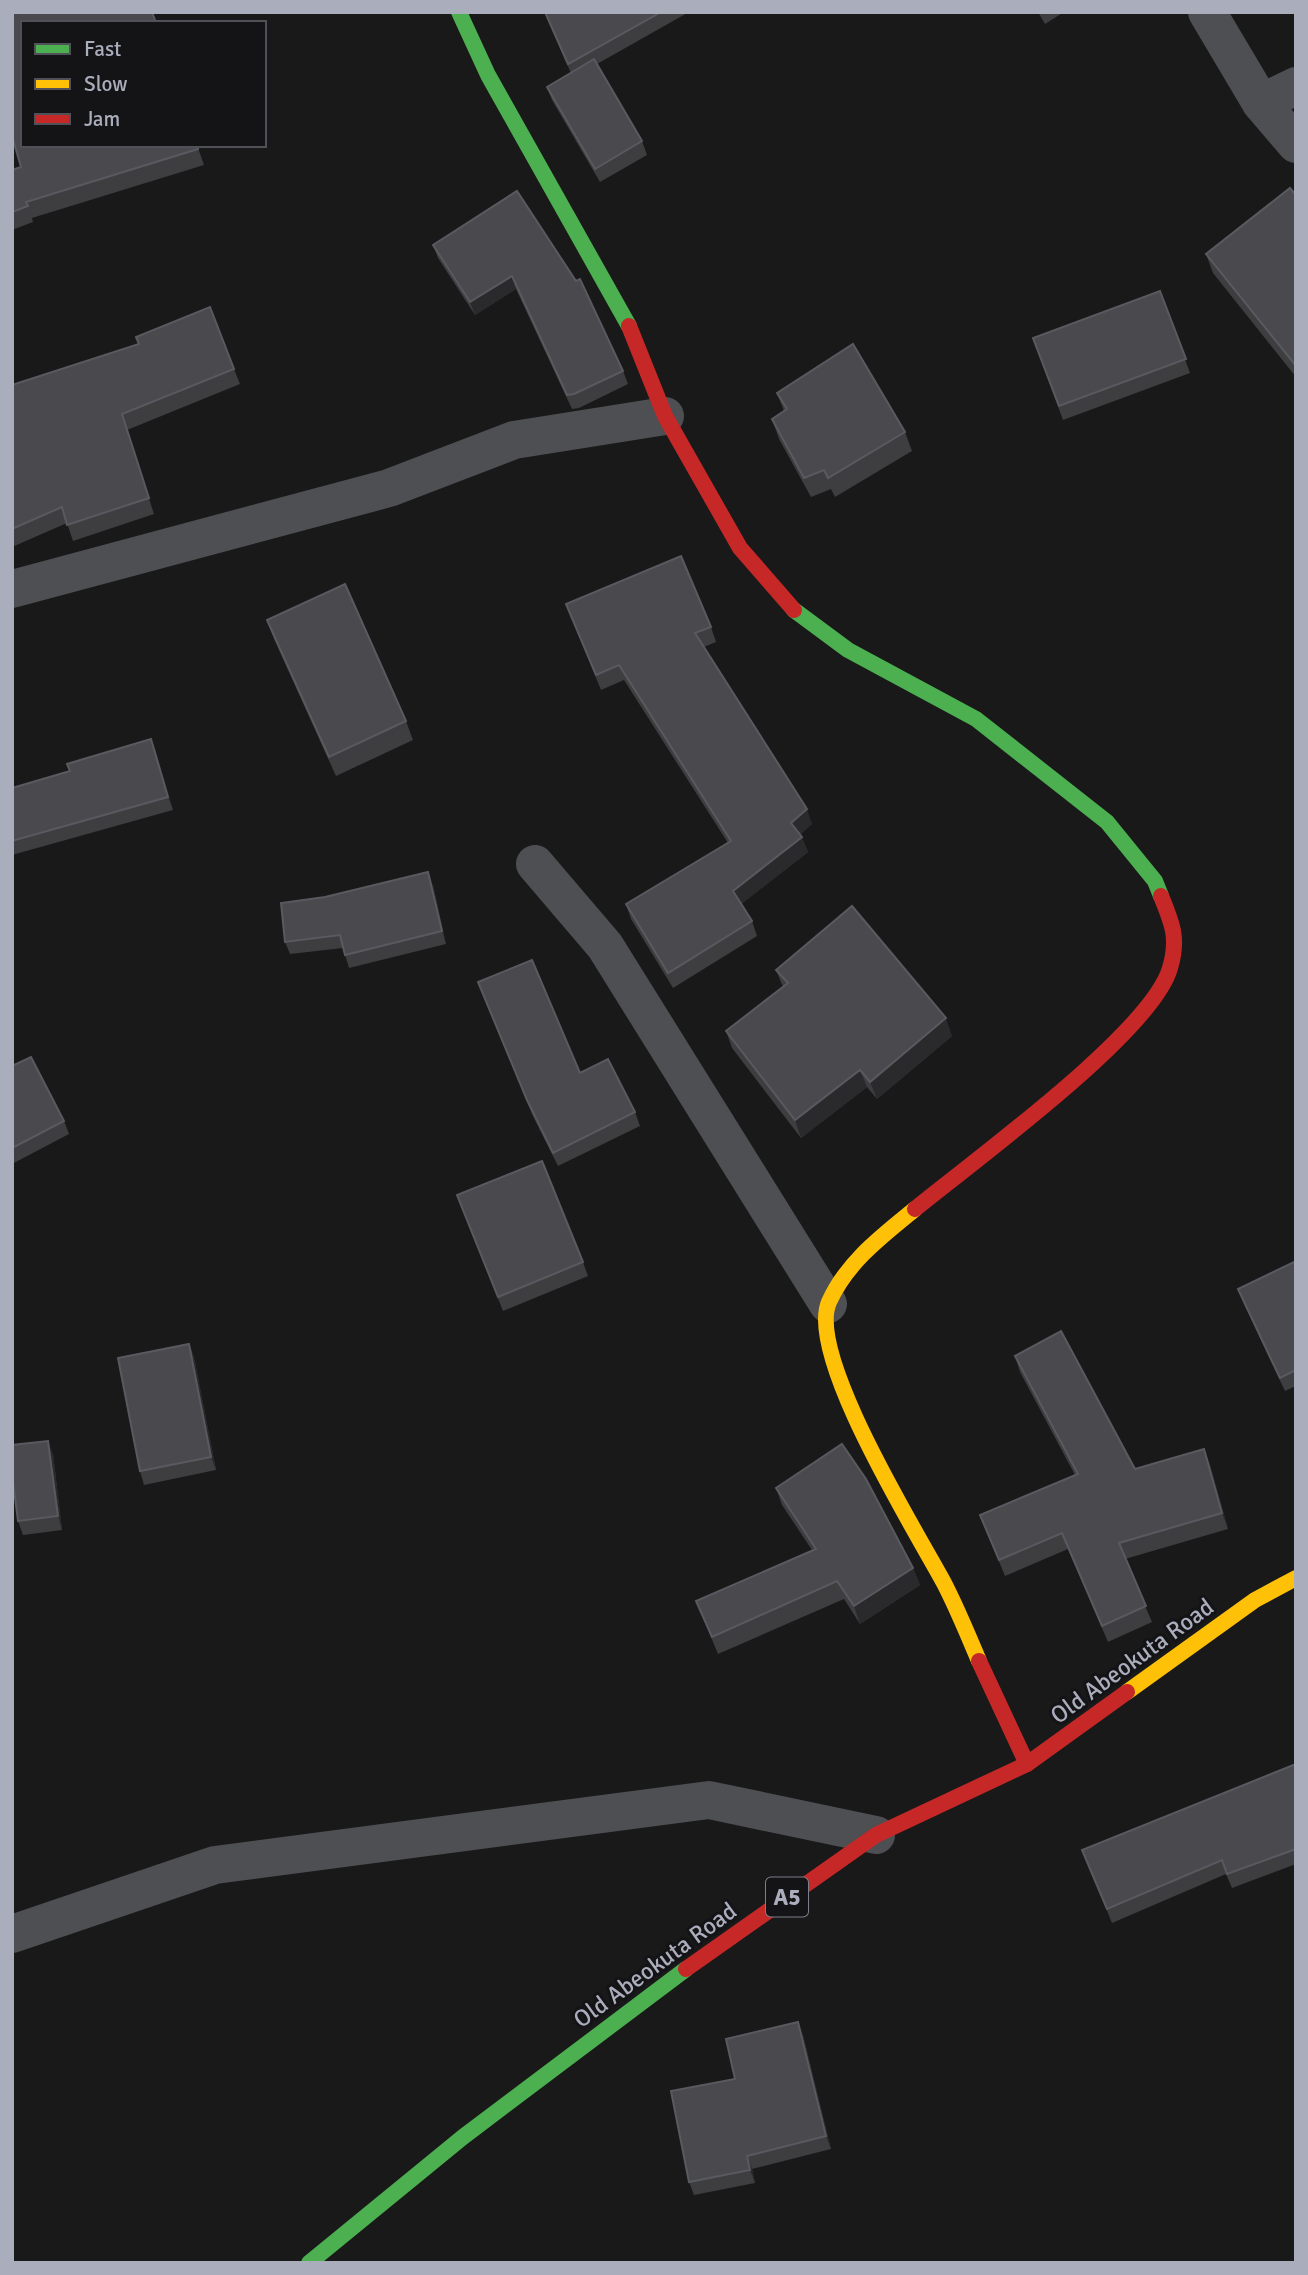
<svg xmlns="http://www.w3.org/2000/svg" width="1308" height="2275" font-family="Signika,sans-serif">
<rect width="100%" height="100%" fill="#19191a"/>
<g fill="none" stroke-linecap="round" stroke-linejoin="round">
<!-- street -->
<g stroke="#4e4f53" stroke-width="38">
<path d="M 1207,12 L 1261,103 L 1296,144"/>
<path d="M 1261,103 L 1296,86"/>
<path d="M 12,589 L 389,488 L 514,440 L 665,416"/>
<path d="M 535,864 L 605,946 L 828,1304"/>
<path d="M 12,1934 L 215,1865 L 709,1800 L 876,1835"/>
</g>
<!-- fast -->
<g stroke="#4caf50" stroke-width="16">
<path d="M 459,12 L 488,75 L 629,326"/>
<path d="M 794,610 L 848,650 L 976,719 L 1107,822 L 1155,881 L 1161,896"/>
<path d="M 309,2263 L 463,2137 L 686,1969"/>
</g>
<!-- slow -->
<g stroke="#ffc107" stroke-width="16">
<path d="M 915,1209 C 882,1236 847,1262 829,1302 C 806,1355 916,1531 944,1583 C 957,1608 968,1635 979,1661"/>
<path d="M 1127,1692 L 1255,1600 L 1296,1578"/>
</g>
<!-- jam -->
<g stroke="#c62828" stroke-width="16">
<path d="M 629,326 L 665,416 L 740,548 L 794,610"/>
<path d="M 915,1209 C 972,1162 1152,1032 1170,968 C 1179,938 1172,923 1161,896"/>
<path d="M 979,1661 L 1027,1764"/>
<path d="M 686,1969 L 876,1835 L 1027,1764 L 1127,1692"/>
</g>
</g>
<!-- wall -->
<g fill="#3e3e41">
<path d="M 544,12 L 689,12 L 597,64 L 642,141 L 647,155 L 600,182 L 552,100 L 547,87 L 571,73 Z"/>
<path d="M 1038,12 L 1064,12 L 1045,24 Z"/>
<path d="M 197,145 L 204,165 L 32,218 L 33,222 L 12,230 L 12,170 L 21,167 Z"/>
<path d="M 517,191 L 623,371 L 628,384 L 579,408 L 572,409 L 516,289 L 475,315 L 438,258 L 433,245 Z"/>
<path d="M 1296,195 L 1296,377 L 1213,273 L 1206,254 Z"/>
<path d="M 1160,291 L 1190,373 L 1063,420 L 1033,338 Z"/>
<path d="M 234,369 L 240,384 L 127,430 L 154,514 L 73,541 L 67,523 L 12,547 L 12,385 Z"/>
<path d="M 777,393 L 905,432 L 912,451 L 835,497 L 831,489 L 811,497 L 779,439 L 772,419 L 784,411 Z"/>
<path d="M 566,604 L 711,627 L 716,642 L 704,647 L 812,824 L 800,834 L 808,852 L 741,904 L 752,921 L 757,936 L 673,988 L 631,919 L 626,904 L 728,843 L 624,680 L 601,690 Z"/>
<path d="M 267,620 L 406,721 L 413,740 L 336,776 L 274,639 Z"/>
<path d="M 151,739 L 173,810 L 12,855 L 12,788 L 70,771 Z"/>
<path d="M 433,885 L 446,944 L 349,968 L 343,948 L 290,954 L 285,942 Z"/>
<path d="M 776,970 L 952,1036 L 877,1099 L 867,1087 L 801,1138 L 732,1048 L 726,1031 L 783,987 Z"/>
<path d="M 478,982 L 580,1073 L 635,1112 L 640,1126 L 558,1166 L 532,1114 Z"/>
<path d="M 12,1066 L 64,1121 L 69,1134 L 12,1164 Z"/>
<path d="M 462,1208 L 583,1262 L 588,1276 L 503,1311 Z"/>
<path d="M 1296,1261 L 1296,1386 L 1285,1391 L 1243,1302 L 1238,1289 Z"/>
<path d="M 189,1344 L 194,1357 L 216,1470 L 144,1485 L 140,1471 Z"/>
<path d="M 1015,1356 L 1135,1469 L 1204,1449 L 1210,1465 L 1228,1529 L 1125,1559 L 1152,1622 L 1108,1642 L 1068,1549 L 1005,1576 L 980,1515 L 1075,1475 L 1020,1372 Z"/>
<path d="M 53,1454 L 62,1530 L 23,1535 L 18,1521 Z"/>
<path d="M 776,1488 L 913,1568 L 920,1585 L 860,1624 L 844,1599 L 718,1654 L 696,1601 L 812,1550 L 782,1505 Z"/>
<path d="M 1296,1764 L 1296,1864 L 1232,1888 L 1226,1874 L 1112,1923 L 1082,1850 Z"/>
<path d="M 803,2035 L 831,2149 L 752,2169 L 755,2183 L 694,2195 L 689,2182 L 735,2079 Z"/>
</g>
<!-- shaded-wall -->
<g fill="#2a2a2c">
<path d="M 512,276 L 516,289 L 475,315 L 470,302 Z"/>
<path d="M 151,739 L 156,752 L 173,810 L 168,797 Z"/>
<path d="M 807,809 L 812,824 L 797,838 L 791,823 Z"/>
<path d="M 802,837 L 808,852 L 739,906 L 733,891 Z"/>
<path d="M 428,872 L 433,885 L 446,944 L 442,931 Z"/>
<path d="M 946,1018 L 952,1036 L 877,1099 L 870,1082 Z"/>
<path d="M 860,1070 L 867,1087 L 801,1138 L 795,1120 Z"/>
<path d="M 189,1344 L 194,1357 L 216,1470 L 211,1457 Z"/>
<path d="M 48,1441 L 53,1454 L 62,1530 L 58,1516 Z"/>
<path d="M 1204,1449 L 1210,1465 L 1228,1529 L 1222,1513 Z"/>
<path d="M 913,1568 L 920,1585 L 860,1624 L 854,1606 Z"/>
<path d="M 798,2022 L 803,2035 L 831,2149 L 826,2136 Z"/>
<path d="M 747,2156 L 752,2169 L 755,2183 L 750,2170 Z"/>
</g>
<!-- building -->
<g fill="#4a4a4e" stroke="#595a60" stroke-width="2">
<path d="M 12,12 L 152,12 L 156,23 L 23,23 L 23,145 L 197,145 L 198,149 L 26,202 L 28,206 L 12,212 L 12,170 L 21,167 L 12,136 Z"/>
<path d="M 545,12 L 661,12 L 568,64 Z"/>
<path d="M 594,59 L 642,141 L 595,169 L 547,87 Z"/>
<path d="M 1290,188 L 1296,195 L 1296,366 L 1206,254 Z"/>
<path d="M 517,191 L 576,281 L 580,279 L 623,371 L 574,394 L 567,395 L 512,276 L 470,302 L 433,245 Z"/>
<path d="M 1160,291 L 1186,359 L 1059,406 L 1033,338 Z"/>
<path d="M 210,307 L 234,369 L 122,414 L 149,498 L 67,525 L 62,507 L 12,529 L 12,385 L 139,344 L 136,337 Z"/>
<path d="M 853,344 L 905,432 L 828,478 L 824,470 L 804,478 L 772,419 L 787,409 L 777,393 Z"/>
<path d="M 681,556 L 711,627 L 695,633 L 807,809 L 791,823 L 802,837 L 733,891 L 752,921 L 668,973 L 626,904 L 731,841 L 619,665 L 596,675 L 566,604 Z"/>
<path d="M 345,584 L 406,721 L 329,757 L 267,620 Z"/>
<path d="M 151,739 L 168,797 L 12,841 L 12,788 L 70,771 L 67,764 Z"/>
<path d="M 428,872 L 442,931 L 345,955 L 340,935 L 285,942 L 281,903 L 325,897 Z"/>
<path d="M 852,906 L 946,1018 L 870,1082 L 860,1070 L 795,1120 L 726,1031 L 788,983 L 776,970 Z"/>
<path d="M 532,960 L 580,1073 L 608,1059 L 635,1112 L 553,1153 L 527,1100 L 478,982 Z"/>
<path d="M 31,1057 L 64,1121 L 12,1148 L 12,1066 Z"/>
<path d="M 542,1161 L 583,1262 L 498,1297 L 457,1195 Z"/>
<path d="M 1296,1261 L 1296,1370 L 1280,1378 L 1238,1289 Z"/>
<path d="M 1061,1331 L 1135,1469 L 1204,1449 L 1222,1513 L 1119,1543 L 1146,1606 L 1102,1626 L 1062,1533 L 999,1560 L 980,1515 L 1078,1474 L 1015,1356 Z"/>
<path d="M 189,1344 L 211,1457 L 140,1471 L 118,1358 Z"/>
<path d="M 48,1441 L 58,1516 L 18,1521 L 12,1474 L 12,1445 Z"/>
<path d="M 842,1444 L 866,1479 L 913,1568 L 854,1606 L 837,1581 L 712,1637 L 696,1601 L 816,1549 L 776,1488 Z"/>
<path d="M 1296,1764 L 1296,1849 L 1227,1874 L 1222,1860 L 1107,1909 L 1082,1850 Z"/>
<path d="M 798,2022 L 826,2136 L 747,2156 L 750,2170 L 689,2182 L 671,2091 L 735,2079 L 726,2039 Z"/>
</g>
<g text-anchor="middle" stroke-width="6" stroke-linejoin="round" paint-order="stroke">
<!-- shield labels -->
<rect fill="#141316" stroke="#7d7f8a" stroke-width="2" x="766" y="1877.5" width="42" height="39" rx="5"/>
<g font-size="23" font-weight="bold" fill="#aaadbc">
<text x="787" y="1905">A5</text>
</g>
<!-- street labels -->
<g font-size="24" fill="#aaadbc" stroke="#141316">
<text transform="translate(1132 1661) rotate(-36)" y="8">Old Abeokuta Road</text>
<text transform="translate(655 1965) rotate(-36)" y="8">Old Abeokuta Road</text>
</g>
</g>
<!-- border -->
<rect width="1308" height="2275" fill="none" stroke="#aaadbc" stroke-width="28"/>
<!-- legend -->
<rect x="21" y="21" width="245" height="126" fill="#141316" stroke="#505158" stroke-width="2"/>
<rect x="35" y="44" width="35" height="10" fill="#4caf50" stroke="#505158" stroke-width="2"/>
<text x="84" y="56" font-size="21" fill="#aaadbc">Fast</text>
<rect x="35" y="79" width="35" height="10" fill="#ffc107" stroke="#505158" stroke-width="2"/>
<text x="84" y="91" font-size="21" fill="#aaadbc">Slow</text>
<rect x="35" y="114" width="35" height="10" fill="#c62828" stroke="#505158" stroke-width="2"/>
<text x="84" y="126" font-size="21" fill="#aaadbc">Jam</text>
</svg>
